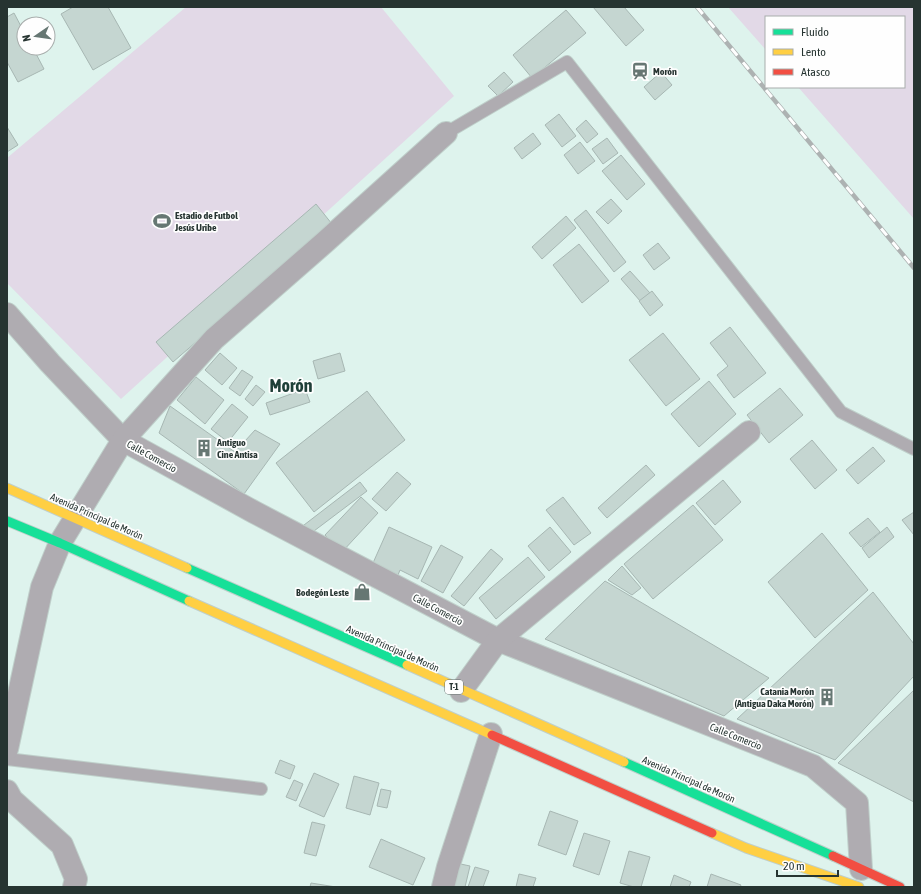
<svg xmlns="http://www.w3.org/2000/svg" width="921" height="894" font-family="'Asap Condensed',sans-serif">
<rect width="100%" height="100%" fill="#def3ed"/>
<!-- green -->
<g fill="#e2d9e7">
<path d="M 186,7 L 381,7 L 454,96 L 121,399 L 7,283 L 7,158 Z"/>
<path d="M 728,7 L 914,7 L 914,219 L 798,87 L 904,87 L 904,17 L 766,17 L 766,50 Z"/>
</g>
<!-- building -->
<g fill="#c5d6d1" stroke="#a7b7b3">
<path d="M 73,7 L 108,7 L 131,48 L 93,70 L 61,14 Z"/>
<path d="M 593,7 L 624,7 L 644,30 L 626,46 Z"/>
<path d="M 566,10 L 586,33 L 532,78 L 513,55 Z"/>
<path d="M 14,13 L 24,32 L 24,48 L 33,48 L 44,69 L 18,82 L 7,62 L 7,17 Z"/>
<path d="M 504,72 L 513,82 L 498,96 L 488,86 Z"/>
<path d="M 661,72 L 672,85 L 655,100 L 644,87 Z"/>
<path d="M 559,114 L 576,136 L 562,147 L 545,125 Z"/>
<path d="M 586,120 L 598,134 L 587,143 L 576,129 Z"/>
<path d="M 7,127 L 18,145 L 7,152 Z"/>
<path d="M 533,133 L 541,144 L 522,159 L 514,148 Z"/>
<path d="M 607,138 L 618,153 L 603,164 L 592,149 Z"/>
<path d="M 580,142 L 595,161 L 578,174 L 564,155 Z"/>
<path d="M 621,155 L 645,184 L 627,200 L 602,171 Z"/>
<path d="M 611,199 L 622,211 L 608,224 L 596,212 Z"/>
<path d="M 316,204 L 332,224 L 173,362 L 156,342 Z"/>
<path d="M 586,210 L 626,262 L 614,272 L 574,220 Z"/>
<path d="M 566,216 L 576,228 L 542,259 L 532,247 Z"/>
<path d="M 658,243 L 670,258 L 654,270 L 643,255 Z"/>
<path d="M 579,244 L 609,281 L 582,303 L 553,265 Z"/>
<path d="M 630,271 L 650,293 L 641,302 L 621,279 Z"/>
<path d="M 652,291 L 663,305 L 650,316 L 639,301 Z"/>
<path d="M 730,327 L 766,373 L 734,398 L 717,375 L 728,366 L 710,343 Z"/>
<path d="M 663,333 L 700,379 L 666,406 L 629,360 Z"/>
<path d="M 220,353 L 237,368 L 222,385 L 205,370 Z"/>
<path d="M 340,353 L 345,371 L 318,379 L 313,361 Z"/>
<path d="M 242,370 L 253,377 L 240,396 L 229,388 Z"/>
<path d="M 196,377 L 224,400 L 205,424 L 177,400 Z"/>
<path d="M 709,381 L 736,414 L 699,447 L 671,414 Z"/>
<path d="M 256,385 L 265,392 L 253,406 L 245,399 Z"/>
<path d="M 780,388 L 803,415 L 769,443 L 747,415 Z"/>
<path d="M 305,389 L 310,402 L 270,415 L 266,403 Z"/>
<path d="M 367,391 L 405,440 L 314,512 L 276,463 Z"/>
<path d="M 232,404 L 248,417 L 228,442 L 211,429 Z"/>
<path d="M 170,406 L 235,452 L 255,430 L 280,444 L 244,494 L 159,433 Z"/>
<path d="M 812,440 L 837,470 L 815,489 L 790,459 Z"/>
<path d="M 873,447 L 885,461 L 858,484 L 846,470 Z"/>
<path d="M 646,465 L 655,475 L 607,518 L 598,508 Z"/>
<path d="M 397,472 L 411,484 L 386,511 L 372,499 Z"/>
<path d="M 723,480 L 741,502 L 715,525 L 696,503 Z"/>
<path d="M 360,482 L 367,491 L 310,534 L 304,525 Z"/>
<path d="M 361,497 L 378,513 L 342,552 L 325,535 Z"/>
<path d="M 563,497 L 591,533 L 574,545 L 546,510 Z"/>
<path d="M 693,505 L 723,540 L 653,599 L 624,564 Z"/>
<path d="M 914,512 L 914,535 L 902,520 Z"/>
<path d="M 868,518 L 880,532 L 861,547 L 849,533 Z"/>
<path d="M 389,527 L 432,547 L 418,579 L 400,570 L 398,575 L 373,563 Z"/>
<path d="M 550,527 L 571,552 L 549,571 L 528,546 Z"/>
<path d="M 887,527 L 894,537 L 869,558 L 862,548 Z"/>
<path d="M 822,533 L 868,590 L 815,638 L 768,582 Z"/>
<path d="M 441,545 L 463,557 L 443,593 L 421,581 Z"/>
<path d="M 491,549 L 503,559 L 464,606 L 451,596 Z"/>
<path d="M 528,557 L 545,577 L 496,619 L 479,598 Z"/>
<path d="M 622,566 L 641,588 L 632,595 L 608,580 Z"/>
<path d="M 605,581 L 769,678 L 724,716 L 545,639 Z"/>
<path d="M 873,592 L 914,644 L 914,676 L 835,760 L 737,719 Z"/>
<path d="M 914,690 L 914,802 L 838,763 Z"/>
<path d="M 280,760 L 295,766 L 290,779 L 275,773 Z"/>
<path d="M 314,773 L 339,784 L 324,817 L 299,806 Z"/>
<path d="M 354,776 L 379,783 L 370,815 L 346,808 Z"/>
<path d="M 294,780 L 303,784 L 296,801 L 286,797 Z"/>
<path d="M 381,789 L 391,791 L 387,808 L 377,806 Z"/>
<path d="M 550,811 L 578,821 L 566,855 L 538,845 Z"/>
<path d="M 312,822 L 325,825 L 316,856 L 304,853 Z"/>
<path d="M 584,833 L 610,841 L 599,875 L 573,866 Z"/>
<path d="M 381,839 L 425,858 L 413,885 L 369,867 Z"/>
<path d="M 629,851 L 650,857 L 641,887 L 634,887 L 620,883 Z"/>
<path d="M 456,863 L 470,866 L 465,887 L 450,887 Z"/>
<path d="M 475,867 L 489,871 L 483,887 L 468,887 Z"/>
<path d="M 519,874 L 536,878 L 533,887 L 516,887 Z"/>
<path d="M 711,874 L 741,885 L 740,887 L 707,887 Z"/>
<path d="M 674,875 L 691,882 L 689,887 L 670,887 Z"/>
<path d="M 311,883 L 336,887 L 310,887 Z"/>
</g>
<g fill="none" stroke-linecap="round" stroke-linejoin="round">
<!-- lane casing -->
<g stroke="#bfcfca" stroke-width="14">
<g id="lane">
<path d="M 446,133 L 567,62 L 841,412 L 914,449"/>
<path d="M 7,759 L 261,789"/>
</g>
</g>
<!-- street casing -->
<g stroke="#bfcfca" stroke-width="24">
<g id="street">
<path d="M 7,314 L 50,363 L 123,440 L 254,512 L 498,640 L 813,766 L 857,803 L 861,869"/>
<path d="M 461,691 L 498,640 L 749,432"/>
<path d="M 7,749 L 42,587 L 60,543 L 123,440 L 214,339 L 325,242 L 446,133"/>
<path d="M 7,791 L 12,800 L 62,845 L 76,879 L 74,887"/>
<path d="M 443,887 L 448,867 L 491,734"/>
</g>
</g>
<!-- fast casing -->
<g stroke="#bfcfca" stroke-width="11">
<g id="fast">
<path d="M 7,521 L 60,543 L 189,601"/>
<path d="M 187,568 L 407,665"/>
<path d="M 624,762 L 833,856"/>
</g>
</g>
<!-- slow casing -->
<g stroke="#bfcfca" stroke-width="11">
<g id="slow">
<path d="M 7,488 L 187,568"/>
<path d="M 189,601 L 492,735"/>
<path d="M 407,665 L 624,762"/>
<path d="M 712,833 L 746,848 L 859,887"/>
</g>
</g>
<!-- jam casing -->
<g stroke="#bfcfca" stroke-width="11">
<g id="jam">
<path d="M 492,735 L 712,833"/>
<path d="M 833,856 L 900,887"/>
</g>
</g>
<!-- lane -->
<use href="#lane" stroke="#afacb1" stroke-width="12"/>
<!-- street -->
<use href="#street" stroke="#afacb1" stroke-width="22"/>
<!-- fast -->
<use href="#fast" stroke="#16e098" stroke-width="9"/>
<!-- slow -->
<use href="#slow" stroke="#ffcf43" stroke-width="9"/>
<!-- jam -->
<use href="#jam" stroke="#f24e42" stroke-width="9"/>
<!-- rail casing -->
<g stroke="#adb2b2" stroke-width="4.5">
<path id="rail" d="M 697,7 L 914,268"/>
</g>
<!-- rail -->
<use href="#rail" stroke="#fefefe" stroke-width="3" stroke-dasharray="9" stroke-linecap="butt"/>
</g>
<!-- icons -->
<defs>
<g id="station-bare" transform="scale(1.38)"><path d="M-3-6H3Q5-6 5-4V2Q5 4 3 4L4.5 6H3L1.5 4h-3L-3 6H-4.5L-3 4Q-5 4-5 2V-4Q-5-6-3-6ZM-3.5-4v3h7v-3ZM-3.5 1v1.5H-2V1ZM2 1v1.5H3.5V1Z" fill="#667773" stroke="#fefefe" stroke-width="2.5" paint-order="stroke"/></g>
<g id="stadium-bare" transform="scale(1.38)"><path d="M0-5a6.5 5 0 1 0 0 10a6.5 5 0 1 0 0-10ZM-3.5-1.8h7v3.6h-7Z" fill="#667773" stroke="#fefefe" stroke-width="2.5" paint-order="stroke"/></g>
<g id="building-bare" transform="scale(1.38)"><path d="M-4-6H4V6H1V3H-1V6H-4ZM-2.5-4.3h1.7v1.8h-1.7ZM.8-4.3h1.7v1.8H.8ZM-2.5-1h1.7V.8h-1.7ZM.8-1h1.7V.8H.8Z" fill="#667773" stroke="#fefefe" stroke-width="2.5" paint-order="stroke"/></g>
<g id="shop-bare" transform="scale(1.38)"><path d="M-5-2.5h2.3a2.7 3.5 0 0 1 5.4 0H5L5.5 6h-11ZM-1.5-2.5h3a1.5 2.3 0 0 0-3 0Z" fill="#667773" stroke="#fefefe" stroke-width="2.5" paint-order="stroke"/></g>
</defs>
<g fill-rule="evenodd">
<use href="#station-bare" x="640" y="71"/>
<use href="#stadium-bare" x="162" y="221"/>
<use href="#building-bare" x="204" y="448"/>
<use href="#shop-bare" x="362" y="592"/>
<use href="#building-bare" x="827" y="697"/>
</g>
<g text-anchor="middle" stroke-width="3.5" stroke-linejoin="round" paint-order="stroke">
<!-- shield labels -->
<rect fill="#fefefe" stroke="#67716e" stroke-width="1" x="445" y="680" width="18" height="14" rx="3"/>
<g font-size="9" font-weight="bold" fill="#263431">
<text x="454" y="690">T-1</text>
</g>
<!-- poi labels -->
<g font-size="10" font-weight="bold" fill="#263431" stroke="#fefefe" text-anchor="start">
<text x="653" y="75">Morón</text>
<text x="175" y="219">Estadio de Futbol<tspan x="175" dy="12">Jesús Uribe</tspan></text>
<text x="217" y="446">Antiguo<tspan x="217" dy="12">Cine Antisa</tspan></text>
<text x="349" y="596" text-anchor="end">Bodegón Leste</text>
<text x="814" y="695" text-anchor="end">Catania Morón<tspan x="814" dy="12">(Antigua Daka Morón)</tspan></text>
</g>
<!-- street labels -->
<g font-size="10" fill="#263431" stroke="#fefefe">
<text transform="translate(152 456) rotate(29)" y="4">Calle Comercio</text>
<text transform="translate(97 516) rotate(24)" y="4">Avenida Principal de Morón</text>
<text transform="translate(438 609) rotate(28)" y="4">Calle Comercio</text>
<text transform="translate(393 648) rotate(24)" y="4">Avenida Principal de Morón</text>
<text transform="translate(736 736) rotate(22)" y="4">Calle Comercio</text>
<text transform="translate(689 779) rotate(24)" y="4">Avenida Principal de Morón</text>
</g>
<!-- town labels -->
<g font-size="18" font-weight="bold" fill="#1f3f38" stroke="#fefefe">
<text x="291" y="392">Morón</text>
</g>
</g>
<!-- border -->
<rect width="921" height="894" fill="none" stroke="#263431" stroke-width="16"/>
<!-- legend -->
<rect x="765" y="16" width="140" height="72" fill="#fefefe" stroke="#a8adac"/>
<rect x="773" y="29" width="20" height="6" fill="#16e098" stroke="#a8adac"/>
<text x="801" y="36" font-size="12" fill="#263431">Fluido</text>
<rect x="773" y="49" width="20" height="6" fill="#ffcf43" stroke="#a8adac"/>
<text x="801" y="56" font-size="12" fill="#263431">Lento</text>
<rect x="773" y="69" width="20" height="6" fill="#f24e42" stroke="#a8adac"/>
<text x="801" y="76" font-size="12" fill="#263431">Atasco</text>
<!-- north arrow -->
<g transform="translate(36 36) rotate(257)"><circle r="19" fill="#fefefe" stroke="#a8adac"/>
<path d="M0-3L7 15L0 10L-7 15Z" fill="#667773"/>
<text y="-6" font-size="11" font-weight="bold" text-anchor="middle" fill="#263431">N</text>
</g>
<!-- scale -->
<path d="M777 870v6h61v-6" fill="none" stroke="#263431" stroke-width="2"/>
<text x="783" y="870" font-size="12" fill="#263431" stroke="#fefefe" stroke-width="3" paint-order="stroke">20 m</text>
</svg>
